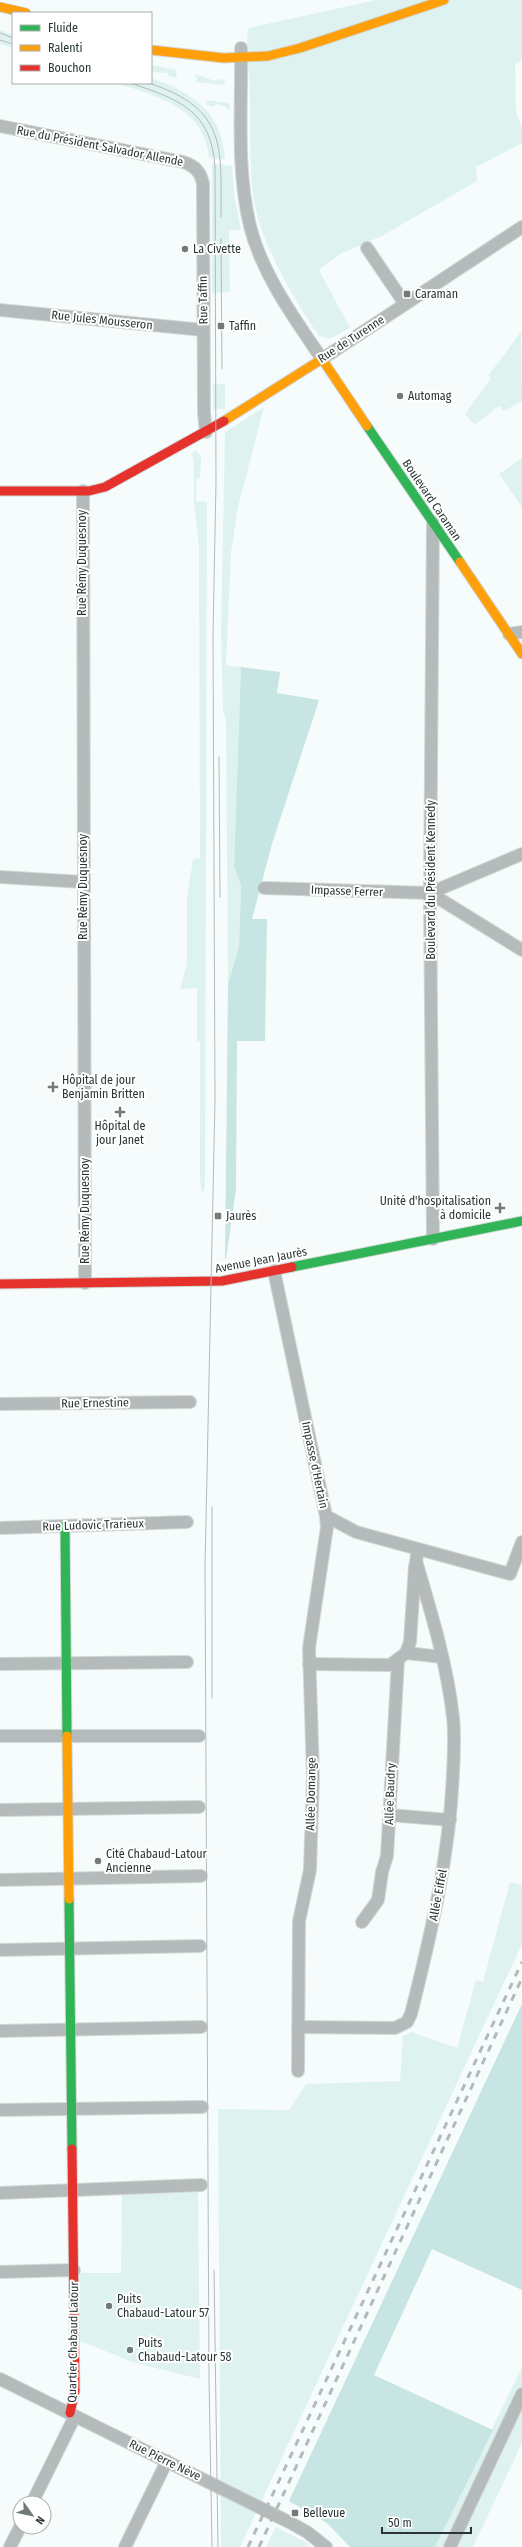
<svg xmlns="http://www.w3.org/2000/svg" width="522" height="2547" font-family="'Fira Sans Condensed',sans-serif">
<rect width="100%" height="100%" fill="#f5fcfb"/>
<!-- green -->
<g fill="#def3f0">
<path d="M 376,0 L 522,0 L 522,60 L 515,64 L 516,112 L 522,128 L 522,143 L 476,167 L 477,181 L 382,236 L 340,254 L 319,270 L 350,328 L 330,339 L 319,336 C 297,303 276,269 262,231 C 247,190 251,141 250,98 C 250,75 245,51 248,28 Z"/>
<path d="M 0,30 L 13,35 L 13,48 L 0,44 Z"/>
<path d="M 151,65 L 176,70 L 177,78 L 168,76 L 168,73 L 151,72 Z"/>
<path d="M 195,74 L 215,81 L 217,79 L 225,80 L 224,85 L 196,82 L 197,77 L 194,76 Z"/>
<path d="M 151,78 C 194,93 222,112 225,160 L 209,157 C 204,107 156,96 116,83 L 151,83 Z"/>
<path d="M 207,100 L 229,103 L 230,110 L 226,109 L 226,107 L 216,104 L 214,107 L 206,105 Z"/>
<path d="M 212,163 L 232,166 L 234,194 L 241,230 L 229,230 L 230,292 L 212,293 Z"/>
<path d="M 521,332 L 522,401 L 504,411 L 499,406 L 475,425 L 465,414 L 491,378 L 488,376 Z"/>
<rect x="213" y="384" width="12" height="25"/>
<path d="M 264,407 L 238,507 L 231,553 L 226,665 L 241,667 L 234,866 L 241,886 L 239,947 L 228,984 L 226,720 L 223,710 L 221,632 L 225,432 Z"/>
<path d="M 195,450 L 201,456 L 200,478 L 197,478 L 196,501 L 207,502 L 205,1188 L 202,1193 L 200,1180 L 200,1041 L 197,1041 L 197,988 L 180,989 L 187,964 L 187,897 L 193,859 L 200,858 L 199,547 L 194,503 L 194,467 L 192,453 Z"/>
<path d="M 522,458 L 522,507 L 499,474 Z"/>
<path d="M 510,1882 L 522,1885 L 522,1944 L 240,2547 L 221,2547 L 218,2109 L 289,2110 L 306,2084 L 400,2081 L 403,2036 L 411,2032 L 457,2048 L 476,1980 L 483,1982 Z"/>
<path d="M 198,2188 L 200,2379 L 135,2363 L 78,2340 L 77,2273 L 121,2273 L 122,2189 Z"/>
<path d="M 522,2367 L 522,2443 L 473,2547 L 435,2547 Z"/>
<path d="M 276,2527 L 306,2542 L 310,2547 L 266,2547 Z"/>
</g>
<!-- forest -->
<g fill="#c7e5e2">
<path d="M 241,667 L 280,672 L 277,693 L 319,700 L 272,844 L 252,919 L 267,919 L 265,1041 L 237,1041 L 236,1190 L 226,1259 L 225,1259 L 228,984 L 239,947 L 241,886 L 234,866 Z"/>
<path d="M 522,2004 L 522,2290 L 432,2249 L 374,2375 L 493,2430 L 435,2547 L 350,2547 L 327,2523 L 289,2501 Z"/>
</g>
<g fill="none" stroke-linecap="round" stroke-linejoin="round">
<!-- street casing -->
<g stroke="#d1d8d7" stroke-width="14">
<g id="street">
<path d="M 241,48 C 242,107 236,168 250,226 C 262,274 294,318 322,359 L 522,227"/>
<path d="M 0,126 L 183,162 C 194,165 201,172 203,184 L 204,413 L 206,432"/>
<path d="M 367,248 L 405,304"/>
<path d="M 0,310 L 203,330"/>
<path d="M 83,491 L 85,1283"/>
<path d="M 509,634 L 522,632"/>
<path d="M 0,877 L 83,882"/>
<path d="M 264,888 L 430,893 L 522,854"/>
<path d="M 430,893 L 522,950"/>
<path d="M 433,1239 L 430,893 L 433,522"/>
<path d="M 274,1271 L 326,1516 L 356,1532 L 510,1574 L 522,1542"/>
<path d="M 0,1404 L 190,1402"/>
<path d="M 0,1528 L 187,1522"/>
<path d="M 406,1653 L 442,1657"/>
<path d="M 0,1664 L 187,1662"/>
<path d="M 309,1664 L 390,1665 L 406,1653 L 410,1642 L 415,1566"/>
<path d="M 0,1736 L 199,1736"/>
<path d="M 0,1810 L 199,1807"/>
<path d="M 389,1815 L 450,1820"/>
<path d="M 0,1880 L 201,1876"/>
<path d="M 362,1922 L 378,1900 L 382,1872 L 387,1856 L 398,1660"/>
<path d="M 0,1950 L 200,1946"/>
<path d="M 298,2027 L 395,2028 L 407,2022 L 411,2014 C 431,1934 450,1854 453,1772 C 454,1754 455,1735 453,1717 C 447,1664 431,1612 416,1561 L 418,1549"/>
<path d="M 0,2031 L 201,2027"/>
<path d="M 298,2071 L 299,1921 L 310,1870 L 313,1776 L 309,1648 L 327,1527 L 326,1516"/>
<path d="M 0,2110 L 202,2107"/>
<path d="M 0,2193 L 201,2185"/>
<path d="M 0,2272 L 74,2270"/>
<path d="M 0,2379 L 289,2522 L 307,2532 L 326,2547"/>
<path d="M 32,2503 L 75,2416"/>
<path d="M 10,2547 L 20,2527"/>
<path d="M 125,2547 L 167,2461"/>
<path d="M 450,2547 L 522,2394"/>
</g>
</g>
<!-- fast casing -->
<g stroke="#d1d8d7" stroke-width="11">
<g id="fast">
<path d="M 367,426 L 460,562"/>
<path d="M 292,1267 L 522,1221"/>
<path d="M 65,1526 L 67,1736"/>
<path d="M 69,1899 L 72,2149"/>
</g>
</g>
<!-- slow casing -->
<g stroke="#d1d8d7" stroke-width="11">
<g id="slow">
<path d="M 0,7 L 26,13"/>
<path d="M 151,50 L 224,58 L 268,56 L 300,48 L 444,0"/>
<path d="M 224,421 L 322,359 L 367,426"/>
<path d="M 460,562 L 522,654"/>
<path d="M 67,1736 L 69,1899"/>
</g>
</g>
<!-- jam casing -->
<g stroke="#d1d8d7" stroke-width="11">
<g id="jam">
<path d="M 0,491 L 89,491 L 105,487 L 224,421"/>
<path d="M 0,1284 L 222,1281 L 292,1267"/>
<path d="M 70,2413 L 75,2391 L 72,2149"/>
</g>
</g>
<!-- street -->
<use href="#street" stroke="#b5baba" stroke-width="12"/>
<!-- fast -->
<use href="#fast" stroke="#30b455" stroke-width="9"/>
<!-- slow -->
<use href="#slow" stroke="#ff9f0a" stroke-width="9"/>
<!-- jam -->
<use href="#jam" stroke="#e5322d" stroke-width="9"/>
<!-- tram -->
<g stroke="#b4b9b9" stroke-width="1">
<path d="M 0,33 L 13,38"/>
<path d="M 0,40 L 13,44"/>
<path d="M 130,83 C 178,99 212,110 215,168 L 216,483 L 213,633 L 215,1099 L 205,1567 L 209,2379 L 212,2547"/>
<path d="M 149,83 C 227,109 221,146 221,217"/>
<path d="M 221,239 L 222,369"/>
<path d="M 219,757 L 220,897"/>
<path d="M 212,1698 L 212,1507"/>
<path d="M 214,2270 L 218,2547"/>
</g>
<!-- rail -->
<g stroke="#b4b9b9" stroke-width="3" stroke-dasharray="7 7" stroke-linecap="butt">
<path d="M 248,2547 L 522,1962"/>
<path d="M 259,2547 L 522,1978"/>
</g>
</g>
<!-- markers -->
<g fill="#707b7a" stroke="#fff" stroke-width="1.5">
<circle cx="185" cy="249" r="4"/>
<rect x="403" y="290" width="8" height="8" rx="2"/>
<rect x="217" y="322" width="8" height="8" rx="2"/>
<circle cx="400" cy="396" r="4"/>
<path d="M51 1081h4v4h4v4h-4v4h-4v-4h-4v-4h4z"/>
<path d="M118 1106h4v4h4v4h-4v4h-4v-4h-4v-4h4z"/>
<path d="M498 1202h4v4h4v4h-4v4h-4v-4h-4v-4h4z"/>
<rect x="214" y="1212" width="8" height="8" rx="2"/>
<circle cx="98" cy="1861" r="4"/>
<circle cx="109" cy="2306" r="4"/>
<circle cx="130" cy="2350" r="4"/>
<rect x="291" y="2509" width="8" height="8" rx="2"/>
</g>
<g text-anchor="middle" stroke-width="4" stroke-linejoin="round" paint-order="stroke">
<!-- street labels -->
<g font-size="12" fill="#293635" stroke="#fff">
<text transform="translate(100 146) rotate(11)" y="4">Rue du Président Salvador Allende</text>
<text transform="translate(203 300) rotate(-91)" y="4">Rue Taffin</text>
<text transform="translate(102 320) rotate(6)" y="4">Rue Jules Mousseron</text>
<text transform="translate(351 339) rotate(-33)" y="4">Rue de Turenne</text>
<text transform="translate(432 500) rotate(56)" y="4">Boulevard Caraman</text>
<text transform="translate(82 563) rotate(-90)" y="4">Rue Rémy Duquesnoy</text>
<text transform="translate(431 880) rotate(-90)" y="4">Boulevard du Président Kennedy</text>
<text transform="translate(83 887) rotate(-90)" y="4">Rue Rémy Duquesnoy</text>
<text transform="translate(347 891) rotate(2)" y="4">Impasse Ferrer</text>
<text transform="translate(85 1211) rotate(-90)" y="4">Rue Rémy Duquesnoy</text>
<text transform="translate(261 1260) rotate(-11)" y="4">Avenue Jean Jaurès</text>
<text transform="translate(95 1403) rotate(-1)" y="4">Rue Ernestine</text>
<text transform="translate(315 1465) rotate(78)" y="4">Impasse d'Hertain</text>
<text transform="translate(93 1525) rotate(-2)" y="4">Rue Ludovic Trarieux</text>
<text transform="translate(311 1794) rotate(-89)" y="4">Allée Domange</text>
<text transform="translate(390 1794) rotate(-88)" y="4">Allée Baudry</text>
<text transform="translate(438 1895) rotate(-79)" y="4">Allée Eiffel</text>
<text transform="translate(73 2342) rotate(-89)" y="4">Quartier Chabaud Latour</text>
<text transform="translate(165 2460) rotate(26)" y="4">Rue Pierre Nève</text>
</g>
<!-- poi labels -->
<g font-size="12" fill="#293635" stroke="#fff" text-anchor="start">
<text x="193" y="253">La Civette</text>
<text x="415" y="298">Caraman</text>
<text x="229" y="330">Taffin</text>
<text x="408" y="400">Automag</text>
<text x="62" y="1084">Hôpital de jour<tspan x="62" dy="14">Benjamin Britten</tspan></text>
<text x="120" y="1130" text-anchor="middle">Hôpital de<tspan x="120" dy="14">jour Janet</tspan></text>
<text x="491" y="1205" text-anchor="end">Unité d'hospitalisation<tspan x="491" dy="14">à domicile</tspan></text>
<text x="226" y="1220">Jaurès</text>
<text x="106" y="1858">Cité Chabaud-Latour<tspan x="106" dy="14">Ancienne</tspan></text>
<text x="117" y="2303">Puits<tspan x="117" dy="14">Chabaud-Latour 57</tspan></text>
<text x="138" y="2347">Puits<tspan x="138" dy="14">Chabaud-Latour 58</tspan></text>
<text x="303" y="2517">Bellevue</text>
</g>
</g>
<!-- legend -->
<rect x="12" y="12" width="140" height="72" fill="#ffffff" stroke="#a9afae"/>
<rect x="20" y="25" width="20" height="6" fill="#30b455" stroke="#a9afae"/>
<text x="48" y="32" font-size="12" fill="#293635">Fluide</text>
<rect x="20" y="45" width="20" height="6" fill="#ff9f0a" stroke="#a9afae"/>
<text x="48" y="52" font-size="12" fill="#293635">Ralenti</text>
<rect x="20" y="65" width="20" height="6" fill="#e5322d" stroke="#a9afae"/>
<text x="48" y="72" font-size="12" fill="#293635">Bouchon</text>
<!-- north arrow -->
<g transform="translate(32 2515) rotate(123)"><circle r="19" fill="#ffffff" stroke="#a9afae"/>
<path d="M0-3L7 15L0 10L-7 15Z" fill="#707b7a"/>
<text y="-6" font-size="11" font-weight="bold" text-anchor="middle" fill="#293635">N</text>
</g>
<!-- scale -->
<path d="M382 2527v6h89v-6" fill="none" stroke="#293635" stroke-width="2"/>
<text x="388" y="2527" font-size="12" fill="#293635" stroke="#ffffff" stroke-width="3" paint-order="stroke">50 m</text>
</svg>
